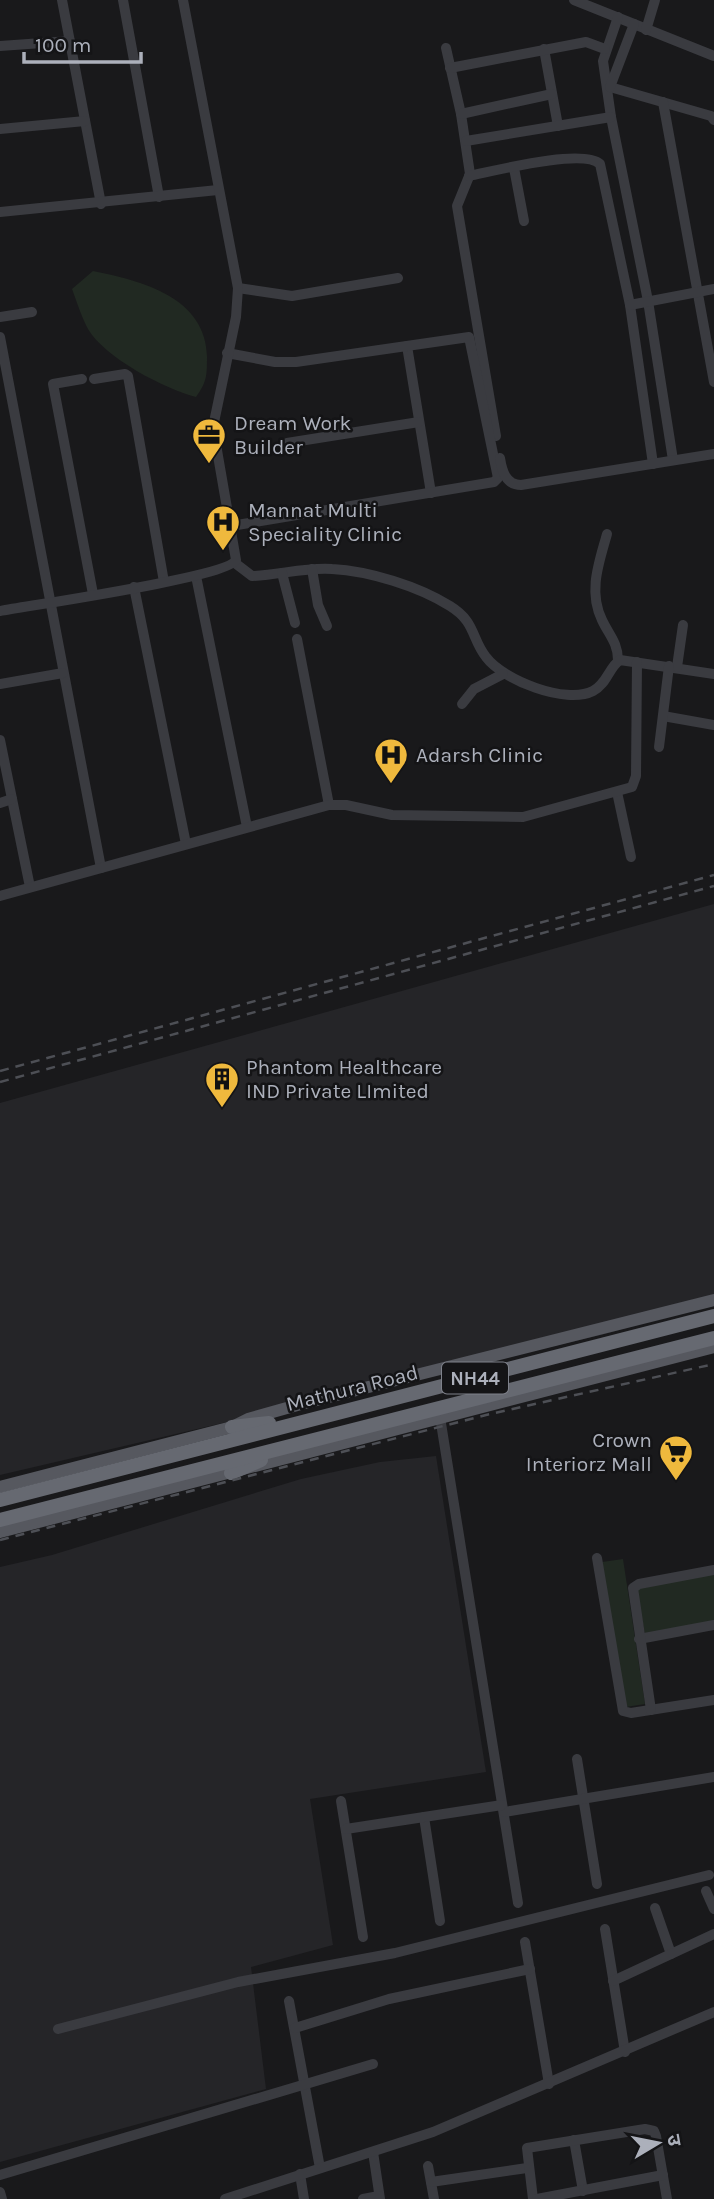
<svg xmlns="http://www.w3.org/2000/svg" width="714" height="2199" font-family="Karla,'Noto Sans Devanagari',sans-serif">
<rect width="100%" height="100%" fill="#19191b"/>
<!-- built -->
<g fill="#252528">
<path d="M 714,904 L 714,1304 L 601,1335 L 0,1475 L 0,1103 Z"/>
<path d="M 436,1456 L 486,1772 L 310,1799 L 333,1945 L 251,1967 L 266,2089 L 0,2162 L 0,1567 L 52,1555 L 301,1479 L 380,1462 Z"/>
</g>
<!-- green -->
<g fill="#212922">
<path d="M 93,271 C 142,281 206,297 207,357 C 207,375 207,382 196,397 C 165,389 105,358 88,329 C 81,316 77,302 72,289 Z"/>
<path d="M 623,1559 L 645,1704 L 626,1707 L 602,1562 Z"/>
<path d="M 714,1574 L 714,1621 L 645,1634 L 636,1589 Z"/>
</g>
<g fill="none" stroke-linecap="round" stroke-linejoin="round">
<!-- minor -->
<g stroke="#3a3b40" stroke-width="10">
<path d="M 62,0 L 101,204"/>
<path d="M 123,0 L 159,197"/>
<path d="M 574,0 L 714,56"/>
<path d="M 618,17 L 603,61 L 611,117 L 648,301 L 673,460"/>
<path d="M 646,30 L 655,0"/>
<path d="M 0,46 L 70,41"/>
<path d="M 446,48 L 461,114 L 470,174 L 457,206 L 496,436"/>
<path d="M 544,49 L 558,126"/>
<path d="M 450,68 L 586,42 L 605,49"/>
<path d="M 610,87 L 711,116 L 714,120"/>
<path d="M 610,87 L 634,24"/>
<path d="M 663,102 L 714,382"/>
<path d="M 461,114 L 552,94"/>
<path d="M 0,129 L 85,121"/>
<path d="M 466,141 L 611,117"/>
<path d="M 514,168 L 524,221"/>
<path d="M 469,176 C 494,171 583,148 600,164 L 630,305 L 653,464"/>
<path d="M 0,212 L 218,190"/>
<path d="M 238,288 L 292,296 L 398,278"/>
<path d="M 630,305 L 714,289"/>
<path d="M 0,317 L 32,312"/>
<path d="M 0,337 L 101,868"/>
<path d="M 407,346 L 431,493"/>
<path d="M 227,353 L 275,362 L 296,362 L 469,337 L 498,478 L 494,482 L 231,526"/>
<path d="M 82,379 L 53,384 L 93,594"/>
<path d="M 94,379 L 125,374 L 128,376 L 164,582"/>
<path d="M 287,443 L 419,422"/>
<path d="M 500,458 C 502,471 506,485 521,485 L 714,454"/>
<path d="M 607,534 C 599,563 588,591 602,620 C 609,635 618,643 618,660"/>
<path d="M 235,563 L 252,576 C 279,575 306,567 332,569 C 369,571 418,586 450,606 C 476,622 471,638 486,657 C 503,680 566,705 593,691 C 607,684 609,667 620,660 L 714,674"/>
<path d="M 312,569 L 318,605 L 327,626"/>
<path d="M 282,573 L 295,623"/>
<path d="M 196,576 L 247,827"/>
<path d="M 134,587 L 186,844"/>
<path d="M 0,611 C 32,605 227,577 236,560 L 213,427 L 236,317 L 238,288 L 183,0"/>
<path d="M 297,639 L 329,805"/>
<path d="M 677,667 L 683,625"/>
<path d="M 0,684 L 63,673"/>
<path d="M 462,704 L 474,689 L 503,674"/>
<path d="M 663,716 L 714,725"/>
<path d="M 0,740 L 30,887"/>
<path d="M 659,747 L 669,666"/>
<path d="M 617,792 L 631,857"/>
<path d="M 0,803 L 12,799"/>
<path d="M 0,896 L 329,805 L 346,805 L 392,815 L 523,817 L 632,787 L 636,776 L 637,662"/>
<path d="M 440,1417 L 518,1903"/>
<path d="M 597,1558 L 623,1711 L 631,1713 L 714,1700"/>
<path d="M 639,1639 L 714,1625"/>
<path d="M 651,1710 L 633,1588 L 639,1584 L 714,1570"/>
<path d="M 577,1759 L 597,1884"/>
<path d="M 341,1801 L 363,1937"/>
<path d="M 504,1812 L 714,1777"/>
<path d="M 424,1817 L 440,1921"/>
<path d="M 346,1829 L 502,1805"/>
<path d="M 706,1891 L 714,1909"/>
<path d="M 655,1908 L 671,1954"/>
<path d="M 605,1929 L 625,2052"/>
<path d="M 525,1942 L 549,2084"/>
<path d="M 613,1981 L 714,1934"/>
<path d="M 289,2001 L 320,2168"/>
<path d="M 295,2028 L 389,1999 L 530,1969"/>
<path d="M 58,2029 L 238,1982 L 395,1953 L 709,1875"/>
<path d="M 574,2140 L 583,2191"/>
<path d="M 373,2152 L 380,2199"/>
<path d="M 428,2166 L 434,2199"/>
<path d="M 300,2174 L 304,2199"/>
<path d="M 0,2175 L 373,2064"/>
<path d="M 431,2182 L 527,2168"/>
<path d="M 0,2192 L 2,2199"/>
<path d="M 225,2199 L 433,2132 L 714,2012"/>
<path d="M 363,2199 L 379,2196"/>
<path d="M 533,2199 L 527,2148 L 645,2129 L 654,2131 L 656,2136 L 667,2199"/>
<path d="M 537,2199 L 663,2175"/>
</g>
<!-- major -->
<g stroke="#56585f" stroke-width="12">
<path d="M 0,1487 L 232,1427 L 248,1419 L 301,1404 L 714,1300"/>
<path d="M 0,1532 L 714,1347"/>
</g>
<!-- highway -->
<g stroke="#666971" stroke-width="14">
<path d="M 232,1427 L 269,1423"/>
<path d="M 231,1473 L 261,1460"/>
<path d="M 0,1500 L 714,1316"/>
<path d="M 0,1520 L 714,1338"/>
</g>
<!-- rail -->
<g stroke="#4d4f55" stroke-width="2.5" stroke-dasharray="9 7" stroke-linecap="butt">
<path d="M 0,1071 L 714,875"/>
<path d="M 0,1082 L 714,886"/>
<path d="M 0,1540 L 486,1415 L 714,1364"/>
</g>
</g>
<!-- icons -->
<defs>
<g id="office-pin" transform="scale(1.75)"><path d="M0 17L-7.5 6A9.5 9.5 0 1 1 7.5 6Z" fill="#efb93d" stroke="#141416"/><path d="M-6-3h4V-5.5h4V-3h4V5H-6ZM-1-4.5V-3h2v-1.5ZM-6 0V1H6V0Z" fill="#111"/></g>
<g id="hospital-pin" transform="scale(1.75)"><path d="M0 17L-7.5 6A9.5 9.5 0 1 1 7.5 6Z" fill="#efb93d" stroke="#141416"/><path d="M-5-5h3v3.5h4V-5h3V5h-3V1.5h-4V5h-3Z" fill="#111"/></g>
<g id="building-pin" transform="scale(1.75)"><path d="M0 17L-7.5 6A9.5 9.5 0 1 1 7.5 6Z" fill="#efb93d" stroke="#141416"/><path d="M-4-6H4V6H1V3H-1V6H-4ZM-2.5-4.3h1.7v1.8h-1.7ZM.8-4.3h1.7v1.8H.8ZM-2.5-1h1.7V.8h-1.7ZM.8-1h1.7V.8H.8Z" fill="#111"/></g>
<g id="supermarket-pin" transform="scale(1.75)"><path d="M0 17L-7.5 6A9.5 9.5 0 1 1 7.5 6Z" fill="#efb93d" stroke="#141416"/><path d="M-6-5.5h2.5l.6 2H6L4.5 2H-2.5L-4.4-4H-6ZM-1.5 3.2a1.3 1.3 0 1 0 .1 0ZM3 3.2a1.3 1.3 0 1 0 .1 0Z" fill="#111"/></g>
</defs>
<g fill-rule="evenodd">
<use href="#office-pin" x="209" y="435"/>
<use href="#hospital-pin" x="223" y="522"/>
<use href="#hospital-pin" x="391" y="755"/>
<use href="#building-pin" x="222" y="1079"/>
<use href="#supermarket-pin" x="676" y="1452"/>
</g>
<g text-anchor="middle" stroke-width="5" stroke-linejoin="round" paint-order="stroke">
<!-- shield labels -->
<rect fill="#141416" stroke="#7e818a" stroke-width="2" x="442" y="1362.5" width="66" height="31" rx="5"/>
<g font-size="19" font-weight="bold" fill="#acb0bb">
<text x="475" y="1385">NH44</text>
</g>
<!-- poi labels -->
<g font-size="21" fill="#acb0bb" stroke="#141416" text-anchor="start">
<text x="234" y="430">Dream Work<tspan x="234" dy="24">Builder</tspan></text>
<text x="248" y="517">Mannat Multi<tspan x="248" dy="24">Speciality Clinic</tspan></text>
<text x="416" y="762">Adarsh Clinic</text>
<text x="246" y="1074">Phantom Healthcare<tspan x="246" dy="24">IND Private LImited</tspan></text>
<text x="652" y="1447" text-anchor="end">Crown<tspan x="652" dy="24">Interiorz Mall</tspan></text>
</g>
<!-- street labels -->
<g font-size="21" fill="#acb0bb" stroke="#141416">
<text transform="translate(352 1388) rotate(-14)" y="7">Mathura Road</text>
</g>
</g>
<!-- north arrow -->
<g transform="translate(658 2143) rotate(80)" stroke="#141416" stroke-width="5" paint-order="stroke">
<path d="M0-5L12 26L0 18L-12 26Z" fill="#acb0bb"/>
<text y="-10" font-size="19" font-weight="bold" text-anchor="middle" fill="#acb0bb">उ</text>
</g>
<!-- scale -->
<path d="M24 52v10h117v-10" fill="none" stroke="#acb0bb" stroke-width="3.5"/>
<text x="35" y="52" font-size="21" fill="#acb0bb" stroke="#141416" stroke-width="5" paint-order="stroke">100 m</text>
</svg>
